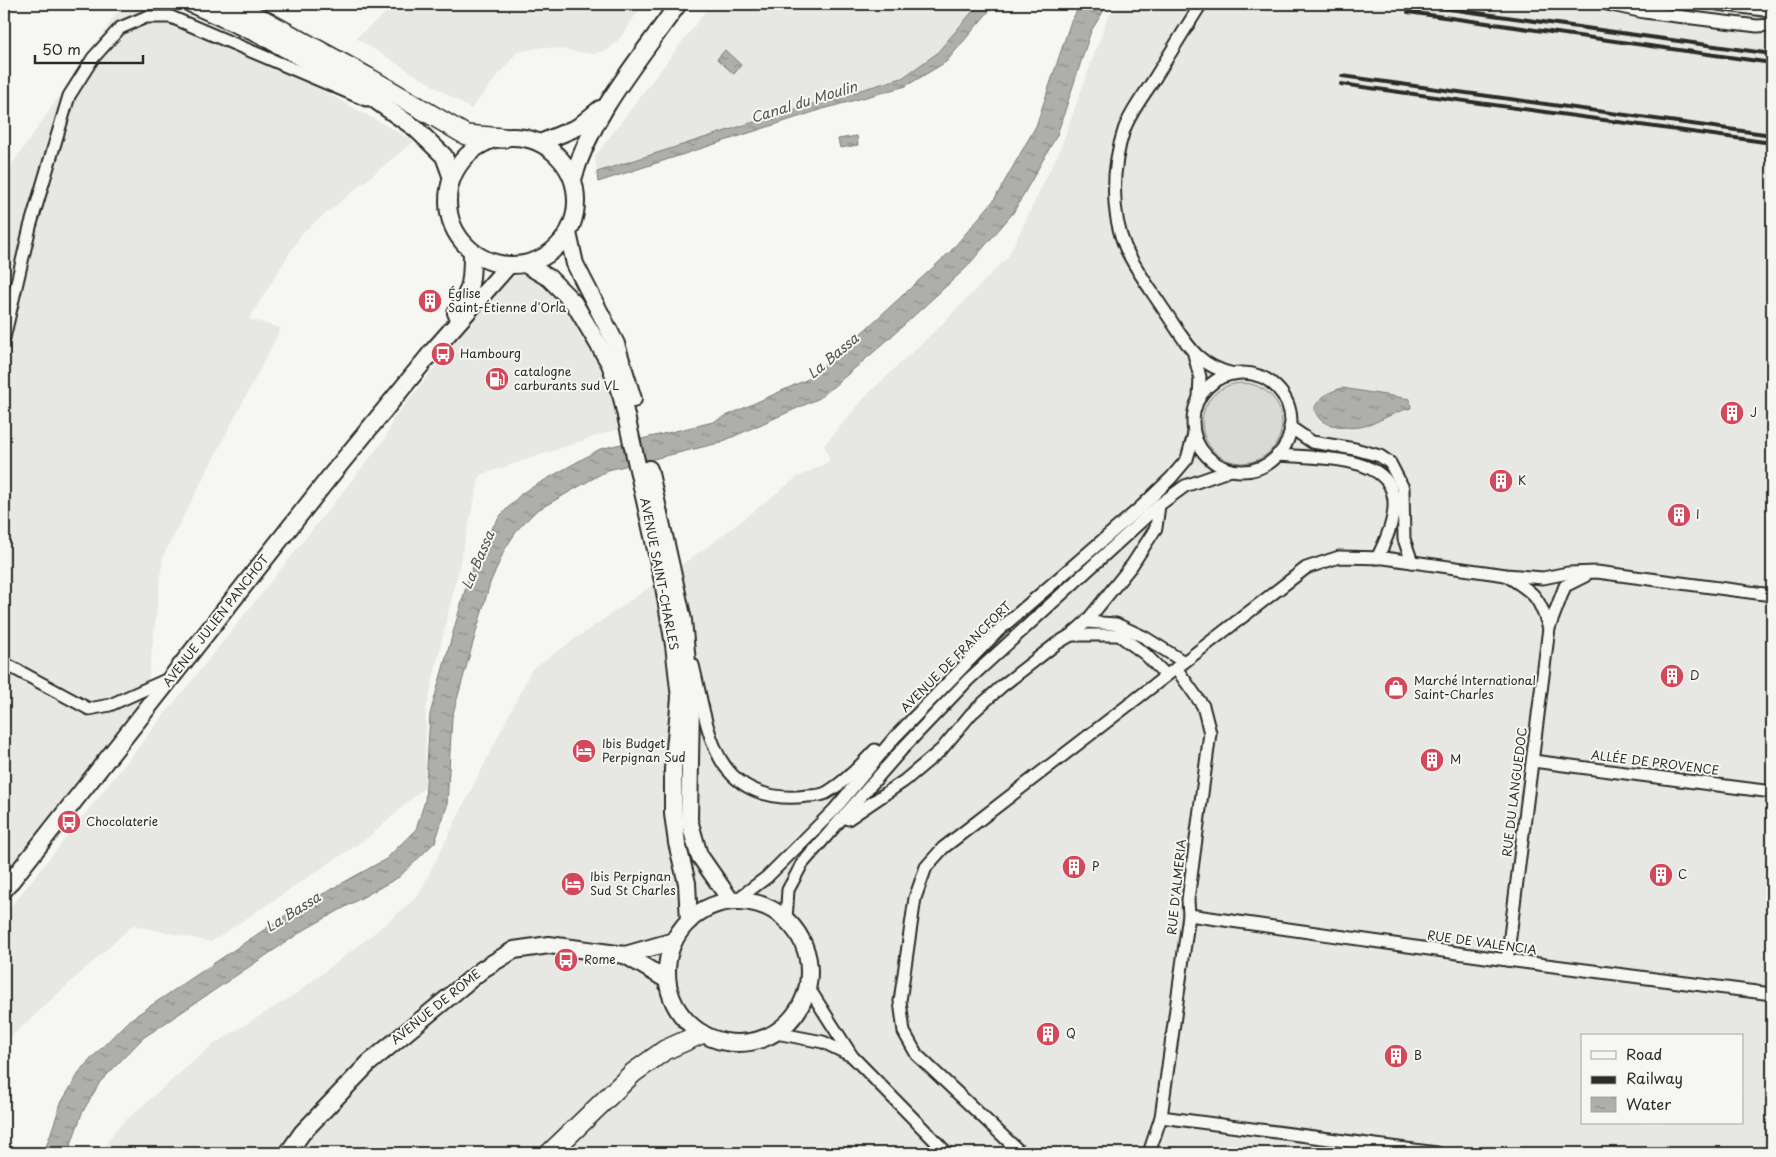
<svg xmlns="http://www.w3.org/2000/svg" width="1776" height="1157" font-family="'Playpen Sans',sans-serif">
<defs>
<pattern id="water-ripples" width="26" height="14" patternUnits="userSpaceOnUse" patternTransform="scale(1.25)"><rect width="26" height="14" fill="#aeaeab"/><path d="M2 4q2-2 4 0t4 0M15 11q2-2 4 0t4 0" fill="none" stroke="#8e8e8b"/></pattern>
</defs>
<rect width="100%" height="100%" fill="#f6f6f2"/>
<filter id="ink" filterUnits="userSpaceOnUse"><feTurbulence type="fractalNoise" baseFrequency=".02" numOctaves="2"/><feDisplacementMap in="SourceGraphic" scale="10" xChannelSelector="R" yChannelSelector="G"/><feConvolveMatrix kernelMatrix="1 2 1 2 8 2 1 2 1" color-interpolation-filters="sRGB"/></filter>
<g filter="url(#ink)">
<!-- built -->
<g fill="#e7e7e3" fill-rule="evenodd">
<path d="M 123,4 L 165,4 L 414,141 L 302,233 L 249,319 L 281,328 L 163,556 L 147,692 L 4,873 L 4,176 Z"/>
<path d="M 396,4 L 643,4 L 621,37 L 608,50 L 593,54 L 544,47 L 517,52 L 471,109 L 356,38 Z"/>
<path d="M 711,4 L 979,4 L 936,54 L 902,78 L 795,109 L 597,172 L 595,156 Z"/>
<path d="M 1118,4 L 1772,4 L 1772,1153 L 101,1153 L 116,1129 L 211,1046 L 297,993 L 372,935 L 418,896 L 532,669 L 710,545 L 796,478 L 830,461 L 824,445 L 869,393 L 940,326 L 1008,257 L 1060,149 L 1107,19 ZM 1582,1036 L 1742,1036 L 1742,1123 L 1582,1123 Z"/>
<path d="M 525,274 L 571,309 L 599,355 L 624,427 L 480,475 L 426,710 L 425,787 L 370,836 L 211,942 L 133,925 L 4,1043 L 4,915 L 385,439 L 393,419 L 454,344 L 503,278 Z"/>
</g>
<!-- grass -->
<circle fill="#d9d9d5" stroke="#828280" cx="1242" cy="423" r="40"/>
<!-- water -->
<g fill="url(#water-ripples)" stroke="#7a7a78">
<path d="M 979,4 L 995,4 L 946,62 L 906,86 L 823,109 L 598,182 L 597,172 L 795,109 L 902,78 L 936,54 Z"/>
<path d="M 1081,4 L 1108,4 L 1091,31 L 1057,135 L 1013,213 L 966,268 L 882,345 L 820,398 L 719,443 L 608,470 L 536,511 L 518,529 L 505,549 L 490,583 L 452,717 L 447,806 L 435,842 L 399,877 L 304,930 L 143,1038 L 100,1082 L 82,1113 L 68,1153 L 44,1153 L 61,1103 L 82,1068 L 128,1021 L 292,911 L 386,859 L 416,829 L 425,801 L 430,714 L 469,576 L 485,538 L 501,515 L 522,493 L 600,449 L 713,422 L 808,379 L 867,328 L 950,252 L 994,200 L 1036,126 L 1071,21 Z"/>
<path d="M 725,50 L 741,65 L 734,74 L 717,59 Z"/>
<path d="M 857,136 L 858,145 L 840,148 L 838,139 Z"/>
<path d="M 1342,388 L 1410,399 L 1411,408 C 1380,415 1372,433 1337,426 C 1324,424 1319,421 1314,409 C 1320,396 1329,392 1342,388 Z"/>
</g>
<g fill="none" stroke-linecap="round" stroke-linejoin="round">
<!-- street casing -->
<g stroke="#2b2b2b" stroke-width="15">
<g id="street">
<path d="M 1201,4 C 1185,29 1169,55 1153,81 C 1143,96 1130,113 1124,130 C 1112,166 1110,213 1126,249 C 1136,270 1151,290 1164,310 C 1185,340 1195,366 1234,374"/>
<path d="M 1607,4 L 1644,12 L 1757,26 L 1772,25"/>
<path d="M 1718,4 L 1772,11"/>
<path d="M 4,338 L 30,227 L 69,96 L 93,58 L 120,28 L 146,17 L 171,17 L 366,100"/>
<path d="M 1194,354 L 1200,377 L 1199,398"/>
<circle cx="1242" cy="422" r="49"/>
<path d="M 1290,427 L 1312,442 L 1355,449 L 1380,456 L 1390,463 L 1403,488 L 1404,539 L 1412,562"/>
<path d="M 1277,455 C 1353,459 1429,459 1377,558"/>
<path d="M 1507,576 C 1535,593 1539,597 1549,628 L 1565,586 L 1585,576"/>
<path d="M 1086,622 L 1116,624 L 1144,637 L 1184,662"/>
<path d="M 1071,635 L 1119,635 L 1145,654 L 1166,675"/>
<path d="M 4,663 L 89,709 L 110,705 L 168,679"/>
<path d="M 693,665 C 701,696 705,732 721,760 C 739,791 773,801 807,796 C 813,796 820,796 826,793 C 845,782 860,766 875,750"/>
<path d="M 1533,761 L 1772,792"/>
<path d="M 848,819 L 904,781 L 941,750 L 971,714 L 1002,686 L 1056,644 L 1071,635 L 1086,622 L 1132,565 L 1156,528 L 1159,505"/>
<path d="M 735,901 L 767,877 L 834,810 L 894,738 L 999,630 L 1141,507 L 1171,478 L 1187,459 L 1194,434"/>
<path d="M 1189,915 L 1507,960 L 1772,994"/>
<path d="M 786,920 L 788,890 L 802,864 L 904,747 L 968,680 L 1159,505 L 1185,486 L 1231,470"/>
<path d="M 1507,960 L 1549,628"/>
<path d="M 808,987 L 852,1056 L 947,1153"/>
<path d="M 776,1033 L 823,1042 L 852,1056"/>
<path d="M 1161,1117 L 1437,1153"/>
<path d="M 1021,1153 L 917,1055 L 904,1032 L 900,1001 L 915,898 L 926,867 L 943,848 L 1306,568 L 1339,557 L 1384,558 L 1506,575 L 1543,578 L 1568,573 L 1597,572 L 1772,595"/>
<path d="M 1149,1153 L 1161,1117 L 1189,915 L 1188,900 L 1210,733 L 1203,706 L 1176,668"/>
</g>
</g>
<!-- secondary casing -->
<g stroke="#2b2b2b" stroke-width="20">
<g id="secondary">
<path d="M 191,4 L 262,36 L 365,93 L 415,128 L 444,156 L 452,178"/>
<circle cx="512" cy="201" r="64"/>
<path d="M 540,143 L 578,127 L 600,109"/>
<path d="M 573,179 C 592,113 639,60 678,4"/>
<path d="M 568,233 L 575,264 L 616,344 L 633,399"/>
<path d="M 525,264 L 549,278 L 574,303 L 610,364 L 622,398 L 663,581 L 674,645 L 680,698 L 673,769 L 673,814 L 677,843 L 687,883 L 689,921"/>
<path d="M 456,313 C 472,289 472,280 472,252"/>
<path d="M 649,469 L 683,620 L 691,705 L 689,820 L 699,855 L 731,901"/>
<path d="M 4,890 L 328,479 L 431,353 L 508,266"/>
<circle cx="738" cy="972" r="71"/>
<path d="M 625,955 L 674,941"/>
<path d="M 288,1153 L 302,1133 L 369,1063 L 483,969 L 514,950 L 549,945 L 625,955 L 667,980"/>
</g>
</g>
<!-- primary casing -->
<g stroke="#2b2b2b" stroke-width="22">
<g id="primary">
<path d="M 226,4 L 265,21 L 367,77 L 466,135 L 503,138"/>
<path d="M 550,1153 L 633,1073 L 665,1050 L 701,1034"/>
</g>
</g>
<!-- street -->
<use href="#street" stroke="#f6f6f2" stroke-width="11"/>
<!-- secondary -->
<use href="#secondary" stroke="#f6f6f2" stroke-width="16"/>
<!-- primary -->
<use href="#primary" stroke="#f6f6f2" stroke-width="19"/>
<!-- rail -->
<g stroke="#2b2b2b" stroke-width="4">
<path d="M 1413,4 L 1772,54"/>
<path d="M 1408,12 L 1772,63"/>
<path d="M 1342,76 L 1772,135"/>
<path d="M 1341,84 L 1772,143"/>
</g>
</g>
</g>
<!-- icons -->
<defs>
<g id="building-disc" transform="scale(1.25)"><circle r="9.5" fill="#d1495b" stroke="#f6f6f2"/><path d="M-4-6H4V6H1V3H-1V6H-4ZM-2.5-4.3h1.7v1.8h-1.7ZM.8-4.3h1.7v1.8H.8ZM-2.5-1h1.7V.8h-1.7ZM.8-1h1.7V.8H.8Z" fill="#fff"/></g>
<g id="bus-disc" transform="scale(1.25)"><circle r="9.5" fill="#d1495b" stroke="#f6f6f2"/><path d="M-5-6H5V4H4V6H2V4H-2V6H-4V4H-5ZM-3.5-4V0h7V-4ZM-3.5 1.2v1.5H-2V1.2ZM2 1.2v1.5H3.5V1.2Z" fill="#fff"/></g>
<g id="fuel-disc" transform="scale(1.25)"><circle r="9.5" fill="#d1495b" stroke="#f6f6f2"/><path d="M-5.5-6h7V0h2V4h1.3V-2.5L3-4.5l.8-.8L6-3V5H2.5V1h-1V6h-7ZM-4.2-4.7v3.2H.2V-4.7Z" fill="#fff"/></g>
<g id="shop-disc" transform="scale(1.25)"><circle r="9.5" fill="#d1495b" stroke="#f6f6f2"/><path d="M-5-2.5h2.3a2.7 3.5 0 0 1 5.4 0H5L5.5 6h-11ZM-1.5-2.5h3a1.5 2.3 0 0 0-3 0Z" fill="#fff"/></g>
<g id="hotel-disc" transform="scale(1.25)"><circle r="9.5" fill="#d1495b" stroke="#f6f6f2"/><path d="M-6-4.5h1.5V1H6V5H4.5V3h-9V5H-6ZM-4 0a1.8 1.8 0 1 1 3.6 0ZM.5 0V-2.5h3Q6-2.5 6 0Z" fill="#fff"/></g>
</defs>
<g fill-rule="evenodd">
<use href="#building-disc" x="430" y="301"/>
<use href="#bus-disc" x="443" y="354"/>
<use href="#fuel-disc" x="497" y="379"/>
<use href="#building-disc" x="1732" y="413"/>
<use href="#building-disc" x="1501" y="481"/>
<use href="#building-disc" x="1679" y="515"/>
<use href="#building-disc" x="1672" y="676"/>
<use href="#shop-disc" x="1396" y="688"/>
<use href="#hotel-disc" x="584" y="751"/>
<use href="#building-disc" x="1432" y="760"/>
<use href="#bus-disc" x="69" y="822"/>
<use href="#building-disc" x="1074" y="867"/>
<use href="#building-disc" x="1661" y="875"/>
<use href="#hotel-disc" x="573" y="884"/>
<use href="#bus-disc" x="566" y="960"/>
<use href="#building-disc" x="1048" y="1034"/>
<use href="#building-disc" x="1396" y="1056"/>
</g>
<g text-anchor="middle" stroke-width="4" stroke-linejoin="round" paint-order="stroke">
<!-- poi labels -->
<g font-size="12" fill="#2b2b2b" stroke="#f6f6f2" text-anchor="start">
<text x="448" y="298">Église<tspan x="448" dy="14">Saint-Étienne d'Orla</tspan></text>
<text x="460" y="358">Hambourg</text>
<text x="514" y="376">catalogne<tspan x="514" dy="14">carburants sud VL</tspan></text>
<text x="1750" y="417">J</text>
<text x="1518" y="485">K</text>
<text x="1696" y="519">I</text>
<text x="1690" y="680">D</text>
<text x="1414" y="685">Marché International<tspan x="1414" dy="14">Saint-Charles</tspan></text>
<text x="602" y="748">Ibis Budget<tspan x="602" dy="14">Perpignan Sud</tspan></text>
<text x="1450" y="764">M</text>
<text x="86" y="826">Chocolaterie</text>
<text x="1092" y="871">P</text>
<text x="1678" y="879">C</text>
<text x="590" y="881">Ibis Perpignan<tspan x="590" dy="14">Sud St Charles</tspan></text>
<text x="584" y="964">Rome</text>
<text x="1066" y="1038">Q</text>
<text x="1414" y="1060">B</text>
</g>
<!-- street labels -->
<g font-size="12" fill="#2b2b2b" stroke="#f6f6f2">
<text transform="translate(659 574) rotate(79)" y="4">AVENUE SAINT-CHARLES</text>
<text transform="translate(216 621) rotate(-52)" y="4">AVENUE JULIEN PANCHOT</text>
<text transform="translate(956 657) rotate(-45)" y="4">AVENUE DE FRANCFORT</text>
<text transform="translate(1655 763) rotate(7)" y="4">ALLÉE DE PROVENCE</text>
<text transform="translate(1515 792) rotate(-83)" y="4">RUE DU LANGUEDOC</text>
<text transform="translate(1177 887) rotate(-84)" y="4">RUE D'ALMERIA</text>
<text transform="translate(1482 943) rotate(8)" y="4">RUE DE VALENCIA</text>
<text transform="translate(436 1007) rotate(-39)" y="4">AVENUE DE ROME</text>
</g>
<!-- water labels -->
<g font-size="14" font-style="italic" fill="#525251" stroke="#f6f6f2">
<text transform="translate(804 102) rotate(-17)" y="5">Canal du Moulin</text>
<text transform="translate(833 356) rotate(-40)" y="5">La Bassa</text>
<text transform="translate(478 560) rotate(-67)" y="5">La Bassa</text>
<text transform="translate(293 912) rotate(-32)" y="5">La Bassa</text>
</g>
</g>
<!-- margin -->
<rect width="1776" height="1157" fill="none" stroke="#f6f6f2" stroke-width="20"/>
<rect x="10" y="10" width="1756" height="1137" fill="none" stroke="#2b2b2b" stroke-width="2" filter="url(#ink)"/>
<!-- legend -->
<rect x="1581" y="1034" width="162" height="90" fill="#f6f6f2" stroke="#a5a5a2"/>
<rect x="1591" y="1051" width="25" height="8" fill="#f6f6f2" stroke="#a5a5a2"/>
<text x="1626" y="1060" font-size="15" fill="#2b2b2b">Road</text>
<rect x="1591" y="1076" width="25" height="8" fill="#2b2b2b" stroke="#a5a5a2"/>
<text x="1626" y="1084" font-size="15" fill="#2b2b2b">Railway</text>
<rect x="1591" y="1097" width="25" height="15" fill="url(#water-ripples)" stroke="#a5a5a2"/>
<text x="1626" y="1110" font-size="15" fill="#2b2b2b">Water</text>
<!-- scale -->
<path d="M35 55v8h108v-8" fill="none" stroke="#2b2b2b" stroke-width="2.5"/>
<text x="42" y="55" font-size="15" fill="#2b2b2b" stroke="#f6f6f2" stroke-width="4" paint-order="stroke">50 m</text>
</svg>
